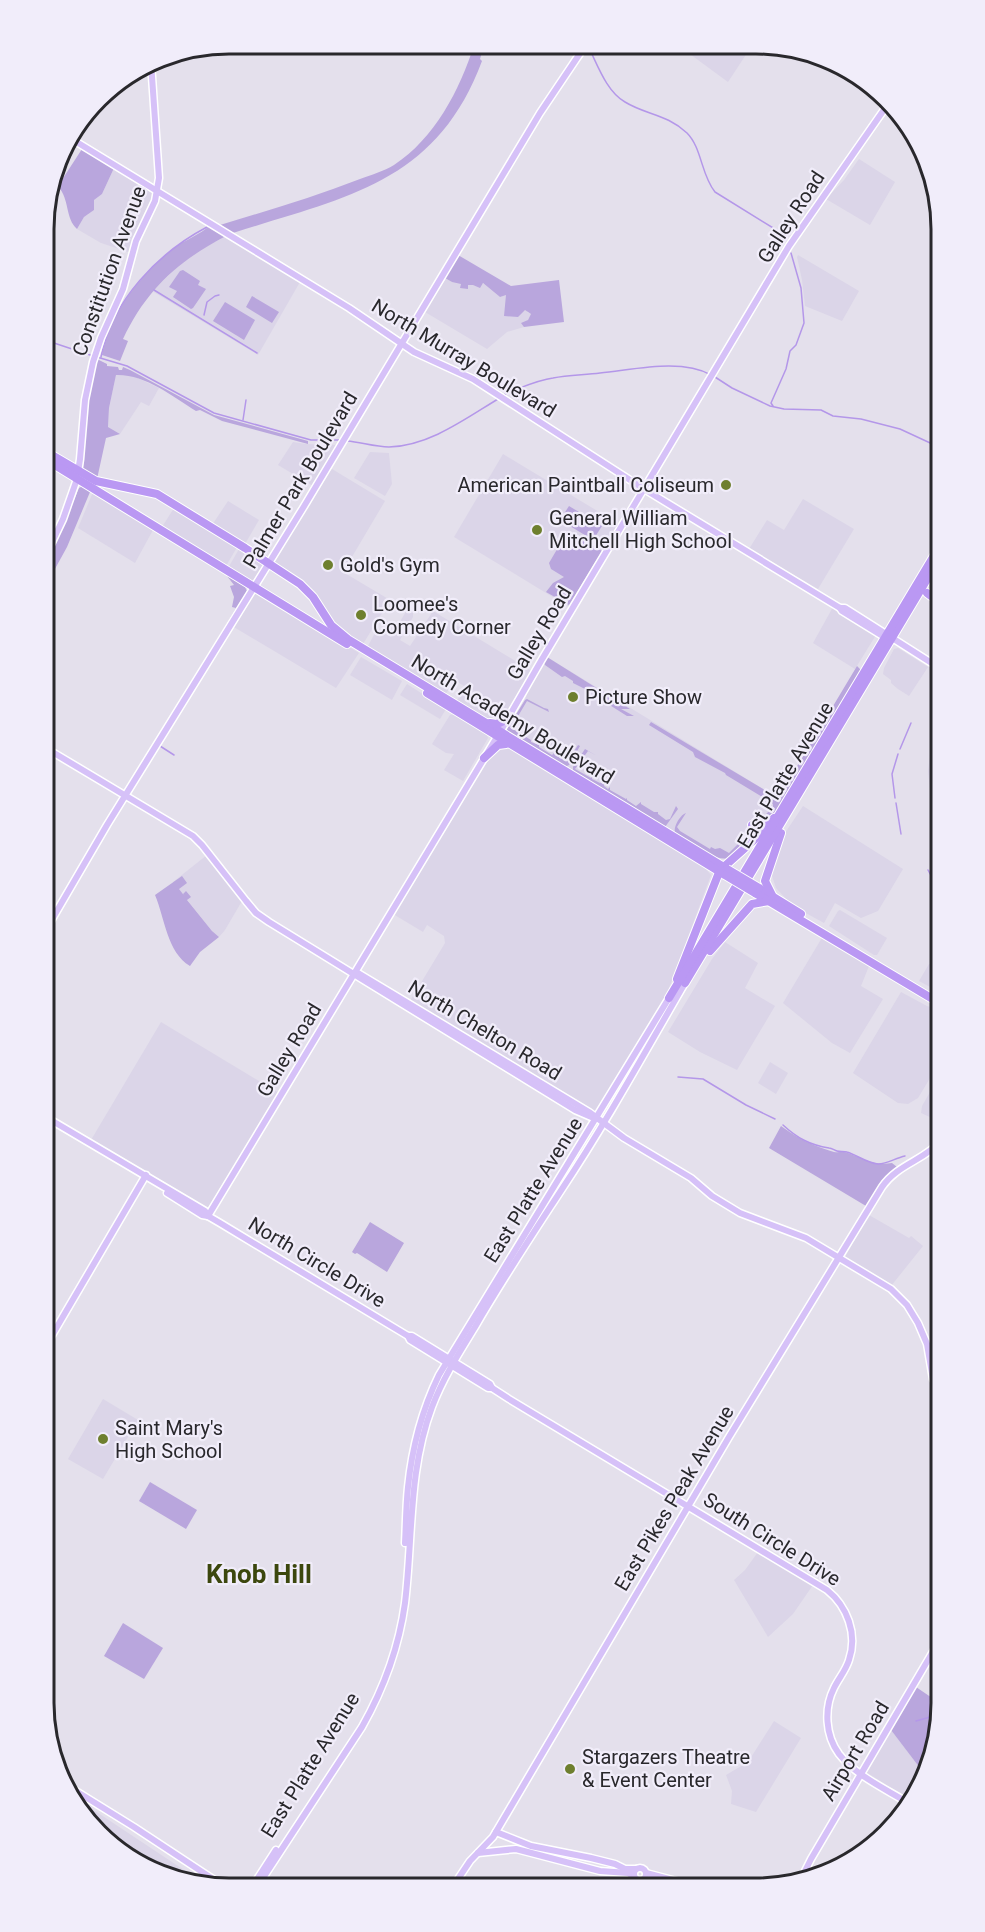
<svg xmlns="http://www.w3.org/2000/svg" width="985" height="1932" font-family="Roboto,sans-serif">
<rect width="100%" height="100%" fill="#e4e0ec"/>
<!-- built -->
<g fill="#dbd5e8">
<path d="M 679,46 L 751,47 L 728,82 Z"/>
<path d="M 859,159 L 895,182 L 870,225 L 826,199 L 844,180 Z"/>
<path d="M 114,168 L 153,192 L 154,194 L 130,251 L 128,252 L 101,243 L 77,229 L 84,217 L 94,210 L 94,200 L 102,194 Z"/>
<path d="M 226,236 L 300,282 L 258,355 L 152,291 L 183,262 L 203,248 Z"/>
<path d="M 798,255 L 859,291 L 842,321 L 805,306 L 802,280 L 797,257 Z"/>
<path d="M 445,278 L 452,282 L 484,284 L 500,297 L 510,293 L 531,294 L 533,298 L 527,305 L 527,312 L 531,314 L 531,316 L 524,325 L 524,327 L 507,332 L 487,349 L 425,312 Z"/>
<path d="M 129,374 L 159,388 L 149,406 L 141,402 L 120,434 L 108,427 L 109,408 L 116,375 Z"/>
<path d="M 293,442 L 306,444 L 337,445 L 313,486 L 278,465 Z"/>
<path d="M 370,452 L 389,453 L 392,484 L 385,496 L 354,478 Z"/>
<path d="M 503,454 L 619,524 L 571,606 L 569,607 L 454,537 Z"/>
<path d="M 330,469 L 332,469 L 385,501 L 343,572 L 390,600 L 363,644 L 335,626 L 314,593 L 304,582 L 274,562 L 290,535 L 292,533 Z"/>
<path d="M 93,492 L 153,530 L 135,563 L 78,528 Z"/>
<path d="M 803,499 L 854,529 L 818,589 L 749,549 L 767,520 L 784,530 Z"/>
<path d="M 228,501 L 259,520 L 245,544 L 212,525 Z"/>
<path d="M 174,508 L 235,546 L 236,549 L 226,566 L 162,527 Z"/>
<path d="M 239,549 L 264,564 L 252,582 L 228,568 Z"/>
<path d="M 254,589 L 359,653 L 336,688 L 232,626 Z"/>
<path d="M 833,607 L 840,613 L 876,635 L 855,669 L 813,643 Z"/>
<path d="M 408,608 L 413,612 L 413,617 L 400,640 L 410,646 L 433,611 L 532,671 L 501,720 L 494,723 L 456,702 L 466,687 L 454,680 L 446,694 L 442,694 L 369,648 L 368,646 L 377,629 L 391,637 Z"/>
<path d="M 898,648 L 928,667 L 909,696 L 898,689 L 891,683 L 891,680 L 883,674 L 884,668 L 894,649 Z"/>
<path d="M 361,657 L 402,681 L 392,700 L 350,675 Z"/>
<path d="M 547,657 L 778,798 L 783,804 L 727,859 L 720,859 L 509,733 L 507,729 L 525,700 L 528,690 Z"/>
<path d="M 407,684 L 446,709 L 440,719 L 400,695 Z"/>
<path d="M 941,712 L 941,836 L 931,798 L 928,771 L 932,740 Z"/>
<path d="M 454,714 L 487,735 L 488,738 L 463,781 L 444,770 L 454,754 L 446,753 L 432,744 L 450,715 Z"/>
<path d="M 500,746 L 509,746 L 669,844 L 674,849 L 704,867 L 711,875 L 666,996 L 597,1116 L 410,1001 L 445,943 L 444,936 L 427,925 L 423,932 L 393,914 L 481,765 Z"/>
<path d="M 803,806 L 903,869 L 878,911 L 861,918 L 835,903 L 824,923 L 793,906 L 776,888 L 772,876 L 774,865 L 785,833 Z"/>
<path d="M 207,855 L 242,901 L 225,930 L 219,937 L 212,931 L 173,882 Z"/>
<path d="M 840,910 L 887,938 L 877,955 L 874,955 L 829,926 L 838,911 Z"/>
<path d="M 823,936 L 871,961 L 861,986 L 883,999 L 850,1053 L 832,1043 L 783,1003 Z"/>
<path d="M 725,942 L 758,963 L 745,988 L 775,1006 L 737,1070 L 700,1052 L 668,1032 L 712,959 Z"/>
<path d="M 941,955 L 941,993 L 919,981 L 929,964 L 934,964 Z"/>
<path d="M 901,992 L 927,1006 L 941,1010 L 941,1060 L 918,1098 L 908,1104 L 898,1103 L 853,1073 Z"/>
<path d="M 161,1022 L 279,1093 L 207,1209 L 91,1140 Z"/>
<path d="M 770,1062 L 788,1073 L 776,1094 L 758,1083 Z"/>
<path d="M 930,1092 L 941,1098 L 941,1122 L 921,1113 L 922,1106 Z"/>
<path d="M 869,1215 L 909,1238 L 911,1236 L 923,1246 L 891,1286 L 845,1257 Z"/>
<path d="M 103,1399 L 138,1420 L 103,1479 L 68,1459 Z"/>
<path d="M 758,1552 L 813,1585 L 793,1614 L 768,1637 L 734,1580 L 745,1570 Z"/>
<path d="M 774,1721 L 801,1738 L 756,1812 L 731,1804 L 732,1791 L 726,1775 L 748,1762 Z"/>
<path d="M 891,1730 L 926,1776 L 912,1801 L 866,1772 Z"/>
<path d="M 80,1801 L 187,1872 L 183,1877 L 181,1879 L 147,1869 L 107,1843 Z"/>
</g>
<!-- green -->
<g fill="#b9a6dd">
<path d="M 474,45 L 484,45 L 480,59 L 482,61 C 436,184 345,197 233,233 L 220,225 C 266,211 314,197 360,179 C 371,175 384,171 394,165 C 434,139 460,90 474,45 Z"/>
<path d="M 82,149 L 114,168 L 102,194 L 94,200 L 94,210 L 84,217 L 77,229 C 65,218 70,200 58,186 Z"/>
<path d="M 209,226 L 226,236 C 178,261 146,290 123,339 L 128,341 L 120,361 L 102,355 C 110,312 141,274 174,248 C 185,240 201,234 209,226 Z"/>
<path d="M 458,255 L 511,286 L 559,280 L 564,322 L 524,327 L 521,323 L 528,320 L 531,314 L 525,310 L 518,317 L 504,316 L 506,295 L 500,297 L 483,283 L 480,288 L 473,285 L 468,285 L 468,289 L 460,288 L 461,284 L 452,282 L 445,278 Z"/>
<path d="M 183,270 L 200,281 L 198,285 L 206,289 L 193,308 L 191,309 L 173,297 L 177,291 L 169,287 L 180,271 Z"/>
<path d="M 252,296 L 279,312 L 272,323 L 246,307 Z"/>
<path d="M 225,302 L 255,320 L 244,340 L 213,321 Z"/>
<path d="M 97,359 L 107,364 L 107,366 L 118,367 L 119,370 L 122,370 L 123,367 L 130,370 L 214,415 L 308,441 L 308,444 L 222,421 L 200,410 L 196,411 C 172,396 145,374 116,375 L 109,408 L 108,427 L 120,434 L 106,438 L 97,479 L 83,470 L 86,410 Z"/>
<path d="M 83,486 L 90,492 L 67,547 L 45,587 L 45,562 L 61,531 L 79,488 Z"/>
<path d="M 569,506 L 602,526 L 593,540 L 560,520 Z"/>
<path d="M 571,533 L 602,551 L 569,605 L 546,592 L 553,583 L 564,577 L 551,569 L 549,563 L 566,534 Z"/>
<path d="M 227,576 L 245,587 L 247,591 L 190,684 L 236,608 L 232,607 L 234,597 L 230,586 L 234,585 Z"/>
<path d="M 547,657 L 630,709 L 621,709 L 634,716 L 627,716 L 597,697 L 595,694 L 573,683 L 573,681 L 565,676 L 562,677 L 545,665 L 544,663 Z"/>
<path d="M 857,666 L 860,669 L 861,672 L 793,788 L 772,818 L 730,858 C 712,862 690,842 675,833 C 673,827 680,815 686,813 L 677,827 L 680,831 L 710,849 L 711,847 L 715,849 L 720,848 L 729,853 L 750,832 L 749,830 L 751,830 L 770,810 L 773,807 L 773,804 L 769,801 L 769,800 L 764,798 L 726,775 L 725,773 L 695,757 L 693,752 L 649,725 L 651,722 L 778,798 Z"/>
<path d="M 527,699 L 544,708 L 548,709 L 549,712 L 527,701 L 511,728 L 531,740 L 531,742 L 539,745 L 539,747 L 552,755 L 554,753 L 568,761 L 578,745 L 580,746 L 569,765 L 565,767 L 508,732 L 507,729 L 525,700 Z"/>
<path d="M 585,749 L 597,756 L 588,751 L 575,769 L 591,778 L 592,777 L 592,779 L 600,783 L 602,782 L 604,784 L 604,786 L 608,789 L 610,787 L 610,790 L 626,799 L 627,798 L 627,800 L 636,806 L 641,802 L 641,804 L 654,812 L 658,812 L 658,814 L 666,820 L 670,819 L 676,806 L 678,809 L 665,827 L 573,771 L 573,767 Z"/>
<path d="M 182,876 L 187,883 L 179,889 L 186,898 L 183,894 L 186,891 L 191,897 L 187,900 L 212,931 L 219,937 L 200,952 L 190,966 C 167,952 165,919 155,895 Z"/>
<path d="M 781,1126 C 800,1140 812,1145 834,1152 C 839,1153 843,1151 848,1153 C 865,1159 873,1166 892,1163 L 897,1167 L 885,1178 L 866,1206 L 769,1148 Z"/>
<path d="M 370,1222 L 404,1243 L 387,1272 L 357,1253 L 355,1254 L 352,1252 Z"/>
<path d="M 150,1482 L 197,1510 L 186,1529 L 139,1501 Z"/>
<path d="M 123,1623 L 163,1648 L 144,1679 L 104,1656 Z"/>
<path d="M 916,1687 L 941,1704 L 941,1715 L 926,1776 L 891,1730 Z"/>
</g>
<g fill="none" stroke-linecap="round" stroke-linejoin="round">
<!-- stream -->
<g stroke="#b497e9" stroke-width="1.5">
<path d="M 589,48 C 598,66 607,92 625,102 C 646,115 667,114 687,133 C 702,148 701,175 715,192 L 783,234 L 786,240"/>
<path d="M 154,290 L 257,353"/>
<path d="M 204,315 L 207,302 L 215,296 L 219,295"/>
<path d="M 45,340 L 93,356"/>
<path d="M 97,357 L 127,366 L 214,413 L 311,440 L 339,440"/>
<path d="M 101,357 C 112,300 158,253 207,227"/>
<path d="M 715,377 L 732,388 L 770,406 L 784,409 L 821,410 L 833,416 L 861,419 L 900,429 L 941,448"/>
<path d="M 502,396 L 509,392 C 523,387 538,380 553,378 C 568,375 584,375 600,373 C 633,370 681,358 711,375"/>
<path d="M 773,406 L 771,403 L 786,369 L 790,351 L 796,345 L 804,323 L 801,288 L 791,253"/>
<path d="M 243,420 L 246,400"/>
<path d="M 347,441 C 361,442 374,447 389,447 C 429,446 465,419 498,399"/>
<path d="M 160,746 L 174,755"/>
<path d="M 900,749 L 911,723"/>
<path d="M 895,798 L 892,774 L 898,754"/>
<path d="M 896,803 L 901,834"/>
<path d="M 928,870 L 933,879"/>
<path d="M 938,888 L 941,903"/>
<path d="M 678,1077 L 703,1079 L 746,1105 L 775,1119"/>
<path d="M 783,1125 C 797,1138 810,1145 829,1148 C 832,1148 834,1150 837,1151 C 840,1152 844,1151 847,1152 C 857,1155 867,1163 878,1164 C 888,1164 895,1158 905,1156"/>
<path d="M 916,1721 L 941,1714"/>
</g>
<!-- major casing -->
<g stroke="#fff" stroke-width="9">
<g id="major">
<path d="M 70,138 L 349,308 L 414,352 L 473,379 L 644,489 L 840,608 L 845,608 L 941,669"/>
<path d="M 45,557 L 63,519 L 77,479 L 80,459 L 85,400 L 93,362 L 101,338 L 123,289 L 136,241 L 155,201 L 159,178 L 151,62"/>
<path d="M 840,608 L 842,611 L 889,640"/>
<path d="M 44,747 L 193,836 L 202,845 L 246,901 L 256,913 L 269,922 L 575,1110 L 596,1119"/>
<path d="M 44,933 L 107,825 L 303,508 L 540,113 L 585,46"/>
<path d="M 354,973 L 358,973 L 589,1112 L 624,1138 L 691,1178 L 712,1196 L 740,1213 L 806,1238 L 891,1289 L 907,1305 L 918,1323 L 927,1344 L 933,1379 L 941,1393"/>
<path d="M 44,1116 L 205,1211 L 208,1216 L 220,1223 L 408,1336 L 412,1336 L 490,1384 L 492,1388 L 509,1399 L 827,1590 C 847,1606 858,1634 849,1660 C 846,1670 839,1678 834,1688 C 824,1708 825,1735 839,1754 C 856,1776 886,1789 910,1804"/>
<path d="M 167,1193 L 202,1215 L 208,1216"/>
<path d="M 208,1216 L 503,727 L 541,661 L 789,246 L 888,104"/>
<path d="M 408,1336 L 410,1340 L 488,1388 L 492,1388"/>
<path d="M 44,1349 L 146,1175"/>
<path d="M 405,1543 C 406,1524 406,1506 408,1487 C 412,1448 422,1410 439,1375 L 669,998"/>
<path d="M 71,1788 L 134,1827 L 225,1887"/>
<path d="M 496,1832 L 531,1846 L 591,1858 L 615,1864 L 625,1869 L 636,1869"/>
<path d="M 478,1853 L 516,1849 L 600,1871 L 628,1873 L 633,1876"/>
<circle cx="640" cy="1874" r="6"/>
<path d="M 646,1873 L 703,1888"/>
<path d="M 643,1880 L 676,1888"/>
<path d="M 800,1881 L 811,1859 L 941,1638"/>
<path d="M 252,1887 L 276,1850"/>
<path d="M 257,1887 L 362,1727 C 384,1688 399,1647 405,1603 C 413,1537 408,1471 432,1407 C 443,1378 459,1353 475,1327 C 502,1280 532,1235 562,1189 C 606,1123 645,1052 685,983"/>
<path d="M 452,1888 L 470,1861 L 493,1837 L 729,1437 L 882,1187 C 898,1164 923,1161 941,1141"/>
</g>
</g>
<!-- highway casing -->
<g stroke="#fff" stroke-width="10">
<g id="highway">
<path d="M 45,451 L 96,481 L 157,494 L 245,548 L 300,584 L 313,597 L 331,625 L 349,640 L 727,869"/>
<path d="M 45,459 L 347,644"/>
<path d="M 927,593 L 931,596"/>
<path d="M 427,693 L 725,875"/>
<path d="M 490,723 L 497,724 L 508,719"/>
<path d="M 484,758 L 498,745 L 506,744"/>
<path d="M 752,825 L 760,827 L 767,825"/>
<path d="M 759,888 L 801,914"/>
<path d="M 755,893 L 941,1004"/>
<path d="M 772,895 L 765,881 L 781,833"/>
<path d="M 710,951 L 752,904 L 769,901"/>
<path d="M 677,979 L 718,875 L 726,865 L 754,840 L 774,818"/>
<path d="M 685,983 L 941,556"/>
<path d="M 669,998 L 941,544"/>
</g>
</g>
<!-- major -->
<use href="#major" stroke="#d6c1f8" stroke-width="6"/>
<!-- highway -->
<use href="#highway" stroke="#ba98f3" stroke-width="8"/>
<!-- highway-bridge casing -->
<g stroke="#fff" stroke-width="10" stroke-linecap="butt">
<g id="highway-bridge">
<path d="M 727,869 L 759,888"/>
<path d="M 725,875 L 755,893"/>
</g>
</g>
<!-- highway-bridge -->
<use href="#highway-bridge" stroke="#ba98f3" stroke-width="8"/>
</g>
<!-- markers -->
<g fill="#6e7f2e" stroke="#f1edfa" stroke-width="2">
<circle cx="726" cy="485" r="6"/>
<circle cx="537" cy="530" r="6"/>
<circle cx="328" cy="565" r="6"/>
<circle cx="361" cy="615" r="6"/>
<circle cx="573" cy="697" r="6"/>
<circle cx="103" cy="1439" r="6"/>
<circle cx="570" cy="1769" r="6"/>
</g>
<g text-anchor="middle" stroke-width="4.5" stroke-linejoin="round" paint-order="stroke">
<!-- street labels -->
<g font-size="20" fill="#29282c" stroke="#f1edfa">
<text transform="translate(791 217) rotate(-57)" y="7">Galley Road</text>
<text transform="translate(109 271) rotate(-70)" y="7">Constitution Avenue</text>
<text transform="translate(464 358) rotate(31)" y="7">North Murray Boulevard</text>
<text transform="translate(300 480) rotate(-59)" y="7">Palmer Park Boulevard</text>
<text transform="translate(539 633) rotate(-59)" y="7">Galley Road</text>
<text transform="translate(513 719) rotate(31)" y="7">North Academy Boulevard</text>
<text transform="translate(785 775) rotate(-59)" y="7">East Platte Avenue</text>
<text transform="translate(485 1030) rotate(31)" y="7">North Chelton Road</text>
<text transform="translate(289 1050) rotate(-59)" y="7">Galley Road</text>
<text transform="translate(533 1190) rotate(-58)" y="7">East Platte Avenue</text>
<text transform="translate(317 1262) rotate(31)" y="7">North Circle Drive</text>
<text transform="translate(674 1498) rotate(-59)" y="7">East Pikes Peak Avenue</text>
<text transform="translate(772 1539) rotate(32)" y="7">South Circle Drive</text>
<text transform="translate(855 1751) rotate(-59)" y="7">Airport Road</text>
<text transform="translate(310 1765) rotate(-58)" y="7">East Platte Avenue</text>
</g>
<!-- poi labels -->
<g font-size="20" fill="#29282c" stroke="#f1edfa" text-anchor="start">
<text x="714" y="492" text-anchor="end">American Paintball Coliseum</text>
<text x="549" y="525">General William<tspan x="549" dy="23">Mitchell High School</tspan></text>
<text x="340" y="572">Gold's Gym</text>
<text x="373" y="611">Loomee's<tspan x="373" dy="23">Comedy Corner</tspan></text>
<text x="585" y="704">Picture Show</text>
<text x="115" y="1435">Saint Mary's<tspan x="115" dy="23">High School</tspan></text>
<text x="582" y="1764">Stargazers Theatre<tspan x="582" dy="23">&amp; Event Center</tspan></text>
</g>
<!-- district labels -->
<g font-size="26" font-weight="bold" fill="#3c470e" stroke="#f1edfa">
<text x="259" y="1583">Knob Hill</text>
</g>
</g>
<!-- crop -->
<path d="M0 0H985V1932H0ZM229 54H756A175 175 0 0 1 931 229V1703A175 175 0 0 1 756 1878H229A175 175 0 0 1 54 1703V229A175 175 0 0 1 229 54Z" fill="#f1edfa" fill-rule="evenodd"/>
<path fill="none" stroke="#29282c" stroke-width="3" d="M229 54H756A175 175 0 0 1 931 229V1703A175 175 0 0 1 756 1878H229A175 175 0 0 1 54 1703V229A175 175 0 0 1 229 54Z"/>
</svg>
